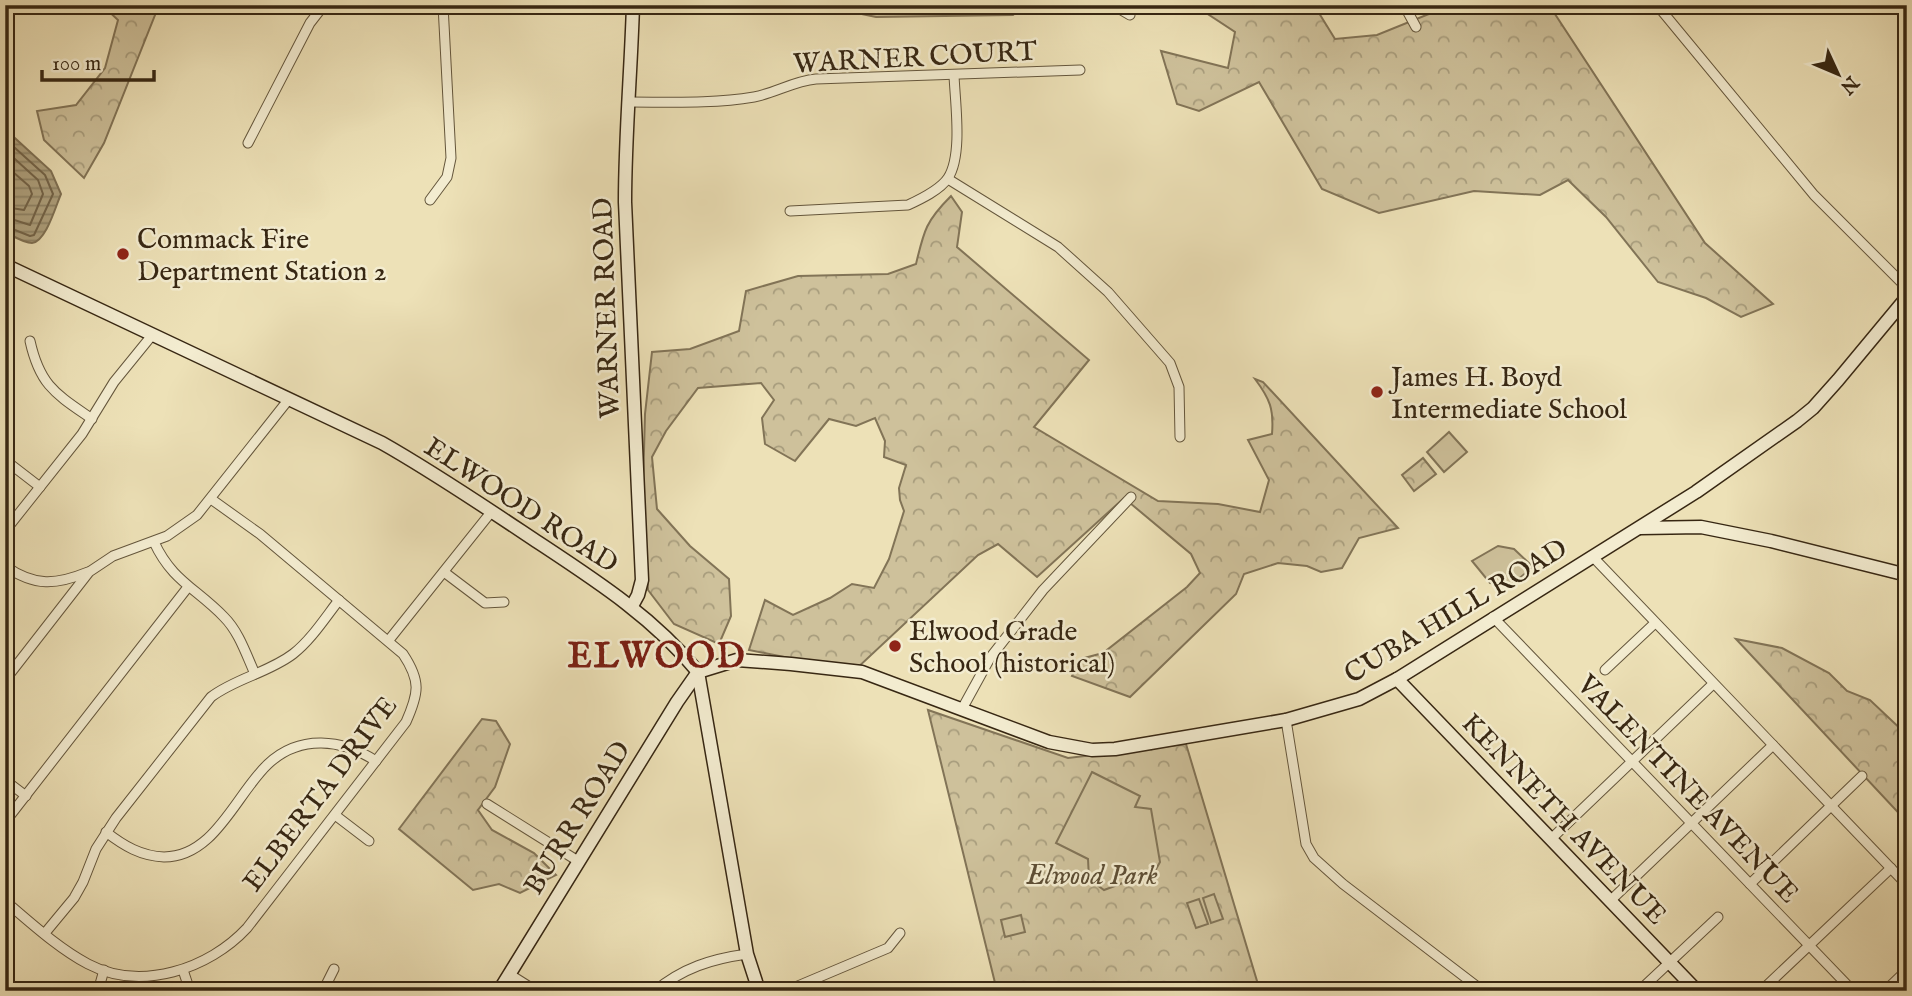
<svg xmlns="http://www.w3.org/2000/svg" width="1912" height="996" font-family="'IM FELL English',serif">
<defs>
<pattern id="forest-crowns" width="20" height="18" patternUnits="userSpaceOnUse" patternTransform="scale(1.75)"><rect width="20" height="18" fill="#cec19b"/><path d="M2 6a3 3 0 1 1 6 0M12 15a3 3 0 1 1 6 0" fill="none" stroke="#a89d7d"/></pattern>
<pattern id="water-rules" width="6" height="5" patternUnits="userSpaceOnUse" patternTransform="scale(1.75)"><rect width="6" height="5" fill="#afa27f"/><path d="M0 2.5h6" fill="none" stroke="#8f8467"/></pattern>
</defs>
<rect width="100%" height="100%" fill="#ede1b7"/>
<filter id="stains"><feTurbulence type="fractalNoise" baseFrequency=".00286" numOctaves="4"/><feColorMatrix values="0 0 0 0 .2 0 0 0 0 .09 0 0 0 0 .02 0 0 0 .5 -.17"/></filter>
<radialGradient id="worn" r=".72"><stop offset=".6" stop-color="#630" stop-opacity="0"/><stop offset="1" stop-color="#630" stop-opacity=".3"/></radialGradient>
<!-- forest -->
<g fill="url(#forest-crowns)" stroke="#827457" stroke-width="2">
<path d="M 102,5 L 159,5 L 104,143 L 84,178 L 44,140 L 37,111 L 76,105 L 105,68 L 118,20 Z"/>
<path d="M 842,5 L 1024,5 L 1013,15 L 876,17 L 842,10 Z"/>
<path d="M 1194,5 L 1314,5 L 1335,39 L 1377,35 L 1451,5 L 1549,5 L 1705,243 L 1773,304 L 1741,317 L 1706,298 L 1658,282 L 1606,217 L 1568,180 L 1540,195 L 1474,191 L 1379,213 L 1322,189 L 1259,82 L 1199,111 L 1177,104 L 1161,51 L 1228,68 L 1235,32 Z"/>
<path d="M 951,196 L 962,212 L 957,247 L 1089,360 L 1034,427 L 1158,501 L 1218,504 L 1260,512 L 1269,480 L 1248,440 L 1272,434 C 1274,409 1270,399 1255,379 L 1263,382 L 1398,528 L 1359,538 L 1342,568 L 1321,572 L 1307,566 L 1278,563 L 1244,574 L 1236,594 L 1130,697 L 1072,676 L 1080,659 L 1103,653 L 1187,587 L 1200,573 L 1191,554 L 1124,498 L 1037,577 L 998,544 L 978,555 L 854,671 L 749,650 L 765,600 L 793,615 L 830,598 L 852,584 L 874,588 L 889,559 L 904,511 L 900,500 L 899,488 L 906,465 L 884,457 L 885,441 L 875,418 L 856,426 L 829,419 L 795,461 L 765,444 L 762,418 L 774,400 L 761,383 L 698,388 L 666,431 L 652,457 L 657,509 L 690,546 L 729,579 L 731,616 L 719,644 L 674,624 L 648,590 L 643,487 L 645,414 L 652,352 L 690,349 L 739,331 L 746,291 L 798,276 L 888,274 L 916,264 C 924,230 926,221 951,196 Z"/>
<path d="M 1423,458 L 1436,474 L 1414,491 L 1402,475 Z"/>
<path d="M 1736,639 L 1782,648 L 1829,673 L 1847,691 L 1870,700 L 1907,735 L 1907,822 Z"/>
<path d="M 928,710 L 1068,758 L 1186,744 L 1260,991 L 997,991 Z"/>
<path d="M 482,719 L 496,721 L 510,744 L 495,787 L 478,810 L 492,830 L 534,853 L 556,875 L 520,893 L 499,884 L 473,890 L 399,829 Z"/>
</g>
<!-- pitch -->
<g fill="#cec19b" stroke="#827457" stroke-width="2">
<path d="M 1449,432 L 1467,452 L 1444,472 L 1427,452 Z"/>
<path d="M 1498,546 L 1514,549 L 1533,567 L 1511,585 L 1490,583 L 1472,561 Z"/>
<path d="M 1092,772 L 1140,796 L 1135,807 L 1151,809 L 1160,862 L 1155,871 L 1104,890 L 1089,879 L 1088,859 L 1056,843 Z"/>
<path d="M 1214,894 L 1223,919 L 1211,923 L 1203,898 Z"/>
<path d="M 1199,899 L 1208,924 L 1196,928 L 1187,903 Z"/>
<path d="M 1021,915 L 1025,932 L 1005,937 L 1001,920 Z"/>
</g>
<!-- water -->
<path fill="url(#water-rules)" stroke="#7f7154" stroke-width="2" d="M 5,129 L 51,171 L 61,194 C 56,205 46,242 32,243 C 24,243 13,236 5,232 Z"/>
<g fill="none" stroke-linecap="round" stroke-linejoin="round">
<!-- shore -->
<g stroke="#736449" stroke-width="2">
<path d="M 5,139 L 45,175 L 53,194 L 34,235 L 30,236 L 5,226"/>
<path d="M 5,150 L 38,180 L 43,194 L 30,225 L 5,217"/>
<path d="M 5,165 L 29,186 L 32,194 L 24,210 L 5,207"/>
</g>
<!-- street casing -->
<g stroke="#64563c" stroke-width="11">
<g id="street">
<path d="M 1113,5 L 1130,15"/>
<path d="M 1404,5 L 1416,27"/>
<path d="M 1657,5 L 1814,195 L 1907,288"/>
<path d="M 630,102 C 671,102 713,104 754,97 C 775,93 794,81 816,79 L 1080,70"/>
<path d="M 248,143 L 310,23 L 324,5"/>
<path d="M 948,179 L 1058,247 L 1108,292 L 1170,363 L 1179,387 L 1180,437"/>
<path d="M 430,200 L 447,177 L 451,158 L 443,5"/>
<path d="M 790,211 L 908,205 C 921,199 940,190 948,178 C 963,155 955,102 954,75"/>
<path d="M 30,341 C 40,386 56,394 92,419"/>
<path d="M 5,460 L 40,487"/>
<path d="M 5,531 L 82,434 L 114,382 L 153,334"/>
<path d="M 154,542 C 172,581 196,588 224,617 C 239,632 246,654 255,674"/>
<path d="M 1592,556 L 1907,885"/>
<path d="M 5,566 C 35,587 56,585 88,572"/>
<path d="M 444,572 L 485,603 L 504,602"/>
<path d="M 1493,617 L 1853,991"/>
<path d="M 389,640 L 492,511"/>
<path d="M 1605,670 L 1655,623"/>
<path d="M 5,680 L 89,572 L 113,556 L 167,536 L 197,515 L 289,399"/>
<path d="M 962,709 L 990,658 L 1043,590 L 1131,497"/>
<path d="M 1286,720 L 1306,844 L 1314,858 L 1343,884 L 1483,991"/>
<path d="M 5,780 L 26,796"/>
<path d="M 487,804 L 578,861"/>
<path d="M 335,815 L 369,841"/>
<path d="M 5,822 L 188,587"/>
<path d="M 106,832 C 124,846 141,856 164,857 C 215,857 236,794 268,764 C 300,734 342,739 376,761"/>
<path d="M 1551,839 L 1713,684"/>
<path d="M 1750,884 L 1862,776"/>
<path d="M 5,901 C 31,923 58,948 88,964 C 141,992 209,969 247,928 L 406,722 C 419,693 421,681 403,654 L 260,534 L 211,499"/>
<path d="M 1610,901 L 1773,745"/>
<path d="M 45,933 L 74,898 L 83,882 L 96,849 L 116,818 L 211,697 C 236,678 268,673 293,654 C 311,640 325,618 339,600"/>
<path d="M 183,970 L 190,991"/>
<path d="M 509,974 L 536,991"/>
<path d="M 98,991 L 104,970"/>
<path d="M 323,991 L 334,969"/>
<path d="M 655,991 C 683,968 711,959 747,954"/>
<path d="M 786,991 L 888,948 L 900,933"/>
<path d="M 1639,991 L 1718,917"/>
<path d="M 1761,991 L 1891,868"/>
<path d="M 1885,991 L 1907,970"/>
</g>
</g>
<!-- secondary casing -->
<g stroke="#372713" stroke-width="15">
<g id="secondary">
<path d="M 5,265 L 382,443 C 435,473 485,507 536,541 C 595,580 653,617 698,672 L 747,954 L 759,991"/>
<path d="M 1640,528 L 1701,527 L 1771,541 L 1907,575"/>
<path d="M 632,606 L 638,595 L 642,580 L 625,202 C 625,136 631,71 633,5"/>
<path d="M 1397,679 L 1697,991"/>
<path d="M 499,991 L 677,702 L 698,672 L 737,660 L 791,664 L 862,672 L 1049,742 L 1092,750 L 1115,749 L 1286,720 L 1359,699 L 1397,679 L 1696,492 L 1797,421 L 1813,408 L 1838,380 L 1907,297"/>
</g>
</g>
<!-- street -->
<use href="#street" stroke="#f3ecd0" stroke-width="9"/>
<!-- secondary -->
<use href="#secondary" stroke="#f3ecd0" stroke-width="12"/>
</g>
<!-- markers -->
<g fill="#8f2418" stroke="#f3ecd0" stroke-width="2.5">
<circle cx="123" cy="254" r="7"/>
<circle cx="1377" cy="392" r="7"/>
<circle cx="895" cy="646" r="7"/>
</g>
<g text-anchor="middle" stroke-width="5" stroke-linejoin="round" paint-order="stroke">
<!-- street labels -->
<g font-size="28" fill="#372713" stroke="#f3ecd0">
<text transform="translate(915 56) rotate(-3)" y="10">WARNER COURT</text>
<text transform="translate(605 308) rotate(-92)" y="10">WARNER ROAD</text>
<text transform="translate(522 504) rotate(33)" y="10">ELWOOD ROAD</text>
<text transform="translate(1455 610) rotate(-31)" y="10">CUBA HILL ROAD</text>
<text transform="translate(1689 788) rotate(46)" y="10">VALENTINE AVENUE</text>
<text transform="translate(319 793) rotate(-53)" y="10">ELBERTA DRIVE</text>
<text transform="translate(576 817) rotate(-58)" y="10">BURR ROAD</text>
<text transform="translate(1565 818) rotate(46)" y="10">KENNETH AVENUE</text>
</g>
<!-- poi labels -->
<g font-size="28" fill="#372713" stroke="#f3ecd0" text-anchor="start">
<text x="137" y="248">Commack Fire<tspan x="137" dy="32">Department Station 2</tspan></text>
<text x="1391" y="386">James H. Boyd<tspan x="1391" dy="32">Intermediate School</tspan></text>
<text x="909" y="640">Elwood Grade<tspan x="909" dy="32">School (historical)</tspan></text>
</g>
<!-- park labels -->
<g font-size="28" font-style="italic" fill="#5d4e35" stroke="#f3ecd0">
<text x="1092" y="884">Elwood Park</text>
</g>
<!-- district labels -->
<g font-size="35" font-weight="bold" letter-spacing="2" fill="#7a1f14" stroke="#f3ecd0">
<text x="657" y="667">ELWOOD</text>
</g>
</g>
<!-- margin -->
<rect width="1912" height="996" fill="none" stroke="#ede1b7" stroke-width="28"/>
<rect x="7" y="7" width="1898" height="982" fill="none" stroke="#372713" stroke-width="3.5"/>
<rect x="14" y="14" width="1884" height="968" fill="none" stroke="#372713" stroke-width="2"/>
<!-- north arrow -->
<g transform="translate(1838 74) rotate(134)" stroke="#f3ecd0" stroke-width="5" paint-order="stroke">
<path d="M0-5L12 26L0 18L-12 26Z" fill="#372713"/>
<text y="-10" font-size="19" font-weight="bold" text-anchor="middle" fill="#372713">N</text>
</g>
<!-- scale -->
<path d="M42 70v10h112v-10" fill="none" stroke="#372713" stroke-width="3.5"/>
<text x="52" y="70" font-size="21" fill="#372713" stroke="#f3ecd0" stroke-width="5" paint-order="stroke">100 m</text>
<rect width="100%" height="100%" filter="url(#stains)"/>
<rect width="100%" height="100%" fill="url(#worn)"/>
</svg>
